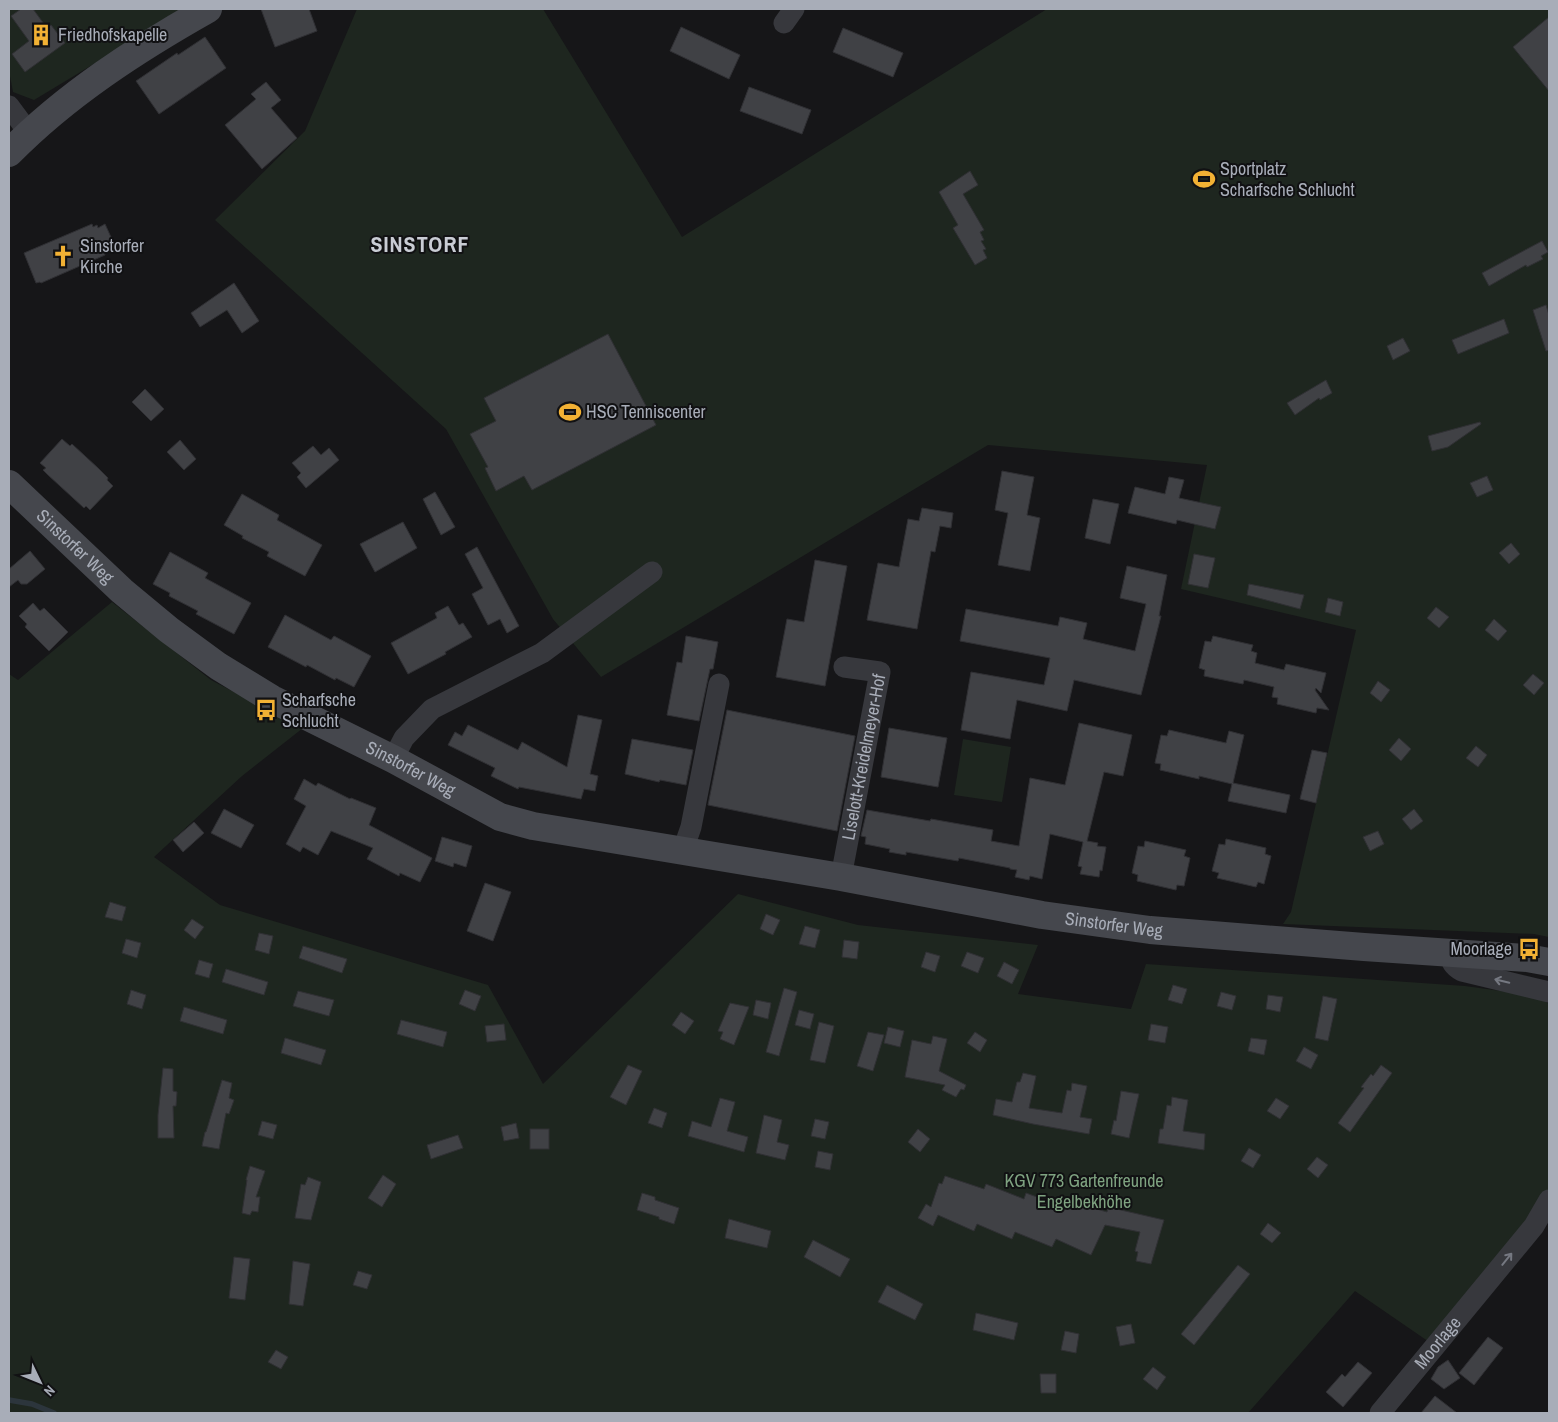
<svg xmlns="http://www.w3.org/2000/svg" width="1558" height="1422" font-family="'Archivo Narrow',sans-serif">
<rect width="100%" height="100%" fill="#161618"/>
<!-- green -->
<g fill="#1e261f">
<path d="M 9,9 L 185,9 L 34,100 L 13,92 L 9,71 Z"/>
<path d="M 357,9 L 543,9 L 682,237 L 1047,9 L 1549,9 L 1549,937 L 1534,934 L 1283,924 L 1291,912 L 1356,630 L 1181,589 L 1207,465 L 988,445 L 601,677 L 553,619 L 446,429 L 215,220 L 305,131 Z"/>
<path d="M 112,602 L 211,680 L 303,728 L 242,776 L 154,857 L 220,905 L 488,985 L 543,1084 L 738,894 L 858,925 L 1038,945 L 1018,994 L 1131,1009 L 1146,964 L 1465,986 L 1537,996 L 1549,1004 L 1549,1190 L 1435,1346 L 1355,1291 L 1248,1413 L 9,1413 L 9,674 L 18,680 Z"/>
<path d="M 963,739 L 1011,747 L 1002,802 L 954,795 Z"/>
</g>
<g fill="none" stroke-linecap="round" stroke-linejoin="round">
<!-- stream -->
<path stroke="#2c353c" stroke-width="5.5" d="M 9,1400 L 32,1404 L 54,1413"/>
</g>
<!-- building -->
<g fill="#404145" stroke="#303034">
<path d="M 21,9 L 33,9 L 47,28 L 51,25 L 65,43 L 25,72 L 12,54 L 29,41 L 11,16 Z"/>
<path d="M 261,9 L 309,9 L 317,31 L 275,47 Z"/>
<path d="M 1549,17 L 1549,91 L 1513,47 Z"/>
<path d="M 681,27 L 740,55 L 729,79 L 670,51 Z"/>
<path d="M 843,28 L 903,53 L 893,77 L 833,52 Z"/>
<path d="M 205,37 L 226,68 L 159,114 L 136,81 L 177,53 L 178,55 Z"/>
<path d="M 266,82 L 281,100 L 271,108 L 297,138 L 262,169 L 225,125 L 256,99 L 251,94 Z"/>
<path d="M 749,87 L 811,110 L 802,134 L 740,111 Z"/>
<path d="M 970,171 L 978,185 L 963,194 L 984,230 L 980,232 L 984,240 L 981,241 L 986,249 L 983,250 L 987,258 L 975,265 L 953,228 L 958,225 L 939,192 Z"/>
<path d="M 92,224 L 93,227 L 97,225 L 98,228 L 105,224 L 115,246 L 104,251 L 105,255 L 41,283 L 40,282 L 36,283 L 24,253 Z"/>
<path d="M 1542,241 L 1548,252 L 1541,256 L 1543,259 L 1527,267 L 1526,265 L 1489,286 L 1482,273 Z"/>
<path d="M 234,283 L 259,321 L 242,333 L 227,310 L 200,327 L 191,313 Z"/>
<path d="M 1546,305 L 1549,315 L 1549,350 L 1546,351 L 1533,310 Z"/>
<path d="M 1504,319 L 1509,333 L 1458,354 L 1452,340 Z"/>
<path d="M 608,334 L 656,425 L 532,490 L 524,476 L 496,491 L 485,468 L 488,467 L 470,434 L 496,421 L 484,398 Z"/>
<path d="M 1403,338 L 1410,351 L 1393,360 L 1387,346 Z"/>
<path d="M 1326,380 L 1332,393 L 1320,400 L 1319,398 L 1295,415 L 1287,403 Z"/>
<path d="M 145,389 L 164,409 L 151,421 L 132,402 Z"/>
<path d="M 1480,422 L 1481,424 L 1448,447 L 1432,451 L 1428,436 Z"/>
<path d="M 62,439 L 70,446 L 72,444 L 98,468 L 108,478 L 107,480 L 113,486 L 90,510 L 86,506 L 84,508 L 48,475 L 43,470 L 46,468 L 40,463 Z"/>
<path d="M 180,440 L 196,459 L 184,470 L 167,452 Z"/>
<path d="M 313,446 L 321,455 L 329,448 L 339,460 L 306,488 L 297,477 L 301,473 L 292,463 Z"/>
<path d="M 1002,471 L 1034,477 L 1027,515 L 1040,518 L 1030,571 L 998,565 L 1008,513 L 995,510 Z"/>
<path d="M 1487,476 L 1493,490 L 1477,497 L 1470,483 Z"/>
<path d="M 1169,477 L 1184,480 L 1179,498 L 1221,507 L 1215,529 L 1177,520 L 1176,524 L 1128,513 L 1135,487 L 1165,494 Z"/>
<path d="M 435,492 L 455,527 L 441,535 L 423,499 Z"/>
<path d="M 242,494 L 279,515 L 277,520 L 322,545 L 305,576 L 267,556 L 269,552 L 242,538 L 243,536 L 224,525 Z"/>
<path d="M 1093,499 L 1119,504 L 1110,544 L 1085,538 Z"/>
<path d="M 922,508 L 953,513 L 951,528 L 940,526 L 935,552 L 931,551 L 917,629 L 867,620 L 878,563 L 899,567 L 908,519 L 919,521 Z"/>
<path d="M 403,522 L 417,548 L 375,572 L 360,544 Z"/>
<path d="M 1511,543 L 1520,554 L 1509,564 L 1499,553 Z"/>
<path d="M 477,547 L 519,626 L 507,633 L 500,619 L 488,625 L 472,594 L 483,588 L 465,554 Z"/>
<path d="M 30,551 L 45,569 L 27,584 L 21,584 L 18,580 L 9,587 L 9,569 Z"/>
<path d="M 170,552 L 208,573 L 205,578 L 251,603 L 234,634 L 196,614 L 198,611 L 169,596 L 170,593 L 153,584 Z"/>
<path d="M 1194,554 L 1215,558 L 1208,588 L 1188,584 Z"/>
<path d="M 815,560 L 847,566 L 825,686 L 776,677 L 787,619 L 804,622 Z"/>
<path d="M 1127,566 L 1167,575 L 1159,616 L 1161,616 L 1141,695 L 1074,680 L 1067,711 L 1017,700 L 1010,739 L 961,730 L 971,672 L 1044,685 L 1050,658 L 960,641 L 966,609 L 1058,626 L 1060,617 L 1087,623 L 1083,639 L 1135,651 L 1146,604 L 1120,598 Z"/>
<path d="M 1249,584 L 1304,595 L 1300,609 L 1247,595 Z"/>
<path d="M 1328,598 L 1343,602 L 1340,616 L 1325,612 Z"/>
<path d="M 33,603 L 40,611 L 44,608 L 68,632 L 49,651 L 25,627 L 27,624 L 19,616 Z"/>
<path d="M 448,606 L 459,625 L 463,623 L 472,637 L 445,652 L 446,654 L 408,674 L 391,643 L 437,618 L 435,613 Z"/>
<path d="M 1436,607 L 1449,617 L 1439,628 L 1427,618 Z"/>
<path d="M 285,615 L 331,640 L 334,636 L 371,656 L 354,687 L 336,678 L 335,680 L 307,665 L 306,667 L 268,647 Z"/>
<path d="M 1494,619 L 1507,631 L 1498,641 L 1485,630 Z"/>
<path d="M 686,636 L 718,642 L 713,669 L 710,669 L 699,721 L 667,715 L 677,662 L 682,663 Z"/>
<path d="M 1213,636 L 1253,645 L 1251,651 L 1257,653 L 1255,663 L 1284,670 L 1286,664 L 1326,673 L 1321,693 L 1316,688 L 1315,690 L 1329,710 L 1317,708 L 1316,713 L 1277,704 L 1278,698 L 1272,697 L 1274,687 L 1244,680 L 1243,684 L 1204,676 L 1205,670 L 1199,668 L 1205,641 L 1211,642 Z"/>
<path d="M 1533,674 L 1544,683 L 1534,695 L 1523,685 Z"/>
<path d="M 1378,681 L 1390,690 L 1381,702 L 1370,693 Z"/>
<path d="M 727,710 L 855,736 L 837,831 L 708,805 Z"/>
<path d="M 578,715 L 602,720 L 590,774 L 598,776 L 595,791 L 584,789 L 581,799 L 519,787 L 518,789 L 491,776 L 495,768 L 448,745 L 455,732 L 462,736 L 468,725 L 518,750 L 522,742 L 567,767 Z"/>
<path d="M 1079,723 L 1132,735 L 1123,776 L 1104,772 L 1087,841 L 1098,843 L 1097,846 L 1106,847 L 1102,871 L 1100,870 L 1099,877 L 1080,874 L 1082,867 L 1078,866 L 1083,842 L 1050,834 L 1042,879 L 1030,876 L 1029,880 L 1015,877 L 1017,870 L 1010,869 L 1010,868 L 959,858 L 958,861 L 906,852 L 906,855 L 889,852 L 890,849 L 865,844 L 866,837 L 861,836 L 867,810 L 930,821 L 931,819 L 993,830 L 991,841 L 1019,846 L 1030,778 L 1065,785 Z"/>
<path d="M 889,728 L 947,738 L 938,787 L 881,777 Z"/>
<path d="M 1169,730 L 1226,743 L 1229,731 L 1244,735 L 1233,783 L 1290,795 L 1286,813 L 1228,801 L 1232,784 L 1199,776 L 1199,779 L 1160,770 L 1161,764 L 1155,763 L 1161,735 L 1167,736 Z"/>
<path d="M 1399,738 L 1411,749 L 1401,761 L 1389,750 Z"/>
<path d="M 632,739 L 693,750 L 686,785 L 660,780 L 659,782 L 625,774 Z"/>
<path d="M 1476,746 L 1487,755 L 1478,767 L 1466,758 Z"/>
<path d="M 1312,750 L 1327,753 L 1316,803 L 1300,799 Z"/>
<path d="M 304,779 L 316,786 L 318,783 L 350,799 L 351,798 L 376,808 L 369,825 L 432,858 L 420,882 L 400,873 L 399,876 L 367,859 L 373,848 L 331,831 L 318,855 L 303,847 L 300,852 L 286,844 L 306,806 L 294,799 Z"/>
<path d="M 224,809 L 254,825 L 241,848 L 211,833 Z"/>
<path d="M 1414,809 L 1423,821 L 1411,830 L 1402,819 Z"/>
<path d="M 194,822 L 204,833 L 183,852 L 173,840 Z"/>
<path d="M 1378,831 L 1384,844 L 1370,851 L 1363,837 Z"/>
<path d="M 442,837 L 472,846 L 466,867 L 454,863 L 453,867 L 435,861 Z"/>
<path d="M 1226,839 L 1266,848 L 1265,854 L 1271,856 L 1264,884 L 1258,882 L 1256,887 L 1217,878 L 1219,873 L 1212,871 L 1219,844 L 1225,845 Z"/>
<path d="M 1145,841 L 1186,850 L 1184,856 L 1190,858 L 1184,886 L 1177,885 L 1176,890 L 1137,881 L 1138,875 L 1132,873 L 1138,846 L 1144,847 Z"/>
<path d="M 485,883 L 511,892 L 493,941 L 467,931 Z"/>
<path d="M 110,902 L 126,907 L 122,921 L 105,917 Z"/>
<path d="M 766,914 L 780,920 L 773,935 L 760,929 Z"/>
<path d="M 192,919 L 204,927 L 195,939 L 184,930 Z"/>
<path d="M 805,926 L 820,930 L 815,948 L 799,944 Z"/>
<path d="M 259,933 L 273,936 L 269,954 L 255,950 Z"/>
<path d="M 126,939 L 141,943 L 137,958 L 122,953 Z"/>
<path d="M 844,940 L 859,942 L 857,959 L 842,957 Z"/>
<path d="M 303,946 L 347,959 L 342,973 L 299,958 Z"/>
<path d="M 926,952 L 940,956 L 935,972 L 921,967 Z"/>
<path d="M 967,952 L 984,958 L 978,973 L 961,966 Z"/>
<path d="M 199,960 L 213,964 L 209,978 L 195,974 Z"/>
<path d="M 1004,962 L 1019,970 L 1012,984 L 997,976 Z"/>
<path d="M 226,969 L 268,982 L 264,995 L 222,982 Z"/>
<path d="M 1173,985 L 1187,989 L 1182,1004 L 1168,1000 Z"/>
<path d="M 784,988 L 797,992 L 779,1056 L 766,1052 Z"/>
<path d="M 131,990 L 146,995 L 142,1009 L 127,1004 Z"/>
<path d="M 465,990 L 481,996 L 475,1011 L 459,1004 Z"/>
<path d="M 298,991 L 334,1000 L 329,1016 L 293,1006 Z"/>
<path d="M 1221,992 L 1236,996 L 1232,1010 L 1217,1006 Z"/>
<path d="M 1268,995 L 1283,997 L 1280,1012 L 1266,1009 Z"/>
<path d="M 1323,996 L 1337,999 L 1328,1041 L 1315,1038 Z"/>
<path d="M 756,1000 L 771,1003 L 768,1019 L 753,1015 Z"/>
<path d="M 730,1003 L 749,1007 L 734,1045 L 720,1039 L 723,1032 L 718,1031 Z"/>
<path d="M 184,1007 L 227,1020 L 223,1034 L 180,1021 Z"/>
<path d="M 799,1010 L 814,1014 L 810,1029 L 795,1025 Z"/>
<path d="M 681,1012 L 694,1021 L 685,1034 L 672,1025 Z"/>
<path d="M 401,1020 L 447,1032 L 443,1047 L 397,1034 Z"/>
<path d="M 819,1022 L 834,1026 L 825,1063 L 810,1060 Z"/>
<path d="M 504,1024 L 506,1040 L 487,1042 L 485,1026 Z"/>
<path d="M 1151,1024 L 1168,1027 L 1165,1043 L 1148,1040 Z"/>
<path d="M 888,1027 L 904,1031 L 900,1047 L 884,1043 Z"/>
<path d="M 868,1032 L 884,1035 L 873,1071 L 857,1066 Z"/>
<path d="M 975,1032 L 987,1040 L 980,1052 L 967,1043 Z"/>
<path d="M 933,1036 L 947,1039 L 939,1071 L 966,1085 L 964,1090 L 961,1089 L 956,1097 L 942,1090 L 945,1085 L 905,1077 L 912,1040 L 931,1044 Z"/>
<path d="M 285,1038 L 326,1050 L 321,1065 L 281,1053 Z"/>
<path d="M 1251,1038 L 1267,1040 L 1264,1055 L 1248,1051 Z"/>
<path d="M 1304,1047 L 1318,1055 L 1311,1069 L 1296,1061 Z"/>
<path d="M 628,1065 L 642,1071 L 626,1105 L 610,1097 Z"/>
<path d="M 1381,1065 L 1392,1073 L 1350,1132 L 1338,1123 L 1364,1088 L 1361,1087 L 1371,1074 L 1373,1076 Z"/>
<path d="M 163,1068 L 173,1069 L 173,1091 L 177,1092 L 176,1106 L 173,1106 L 174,1138 L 158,1138 L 158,1115 Z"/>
<path d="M 1023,1073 L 1036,1076 L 1029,1108 L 1062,1113 L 1067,1090 L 1071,1091 L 1072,1083 L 1087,1086 L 1080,1117 L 1092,1119 L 1089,1134 L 1033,1124 L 993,1115 L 996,1099 L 1012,1102 L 1017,1082 L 1020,1082 Z"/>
<path d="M 222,1080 L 232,1083 L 229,1098 L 234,1100 L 229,1114 L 226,1113 L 219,1149 L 202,1146 L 205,1132 L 206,1132 Z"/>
<path d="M 1121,1091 L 1139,1094 L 1129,1138 L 1111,1134 L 1114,1120 L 1116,1121 Z"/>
<path d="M 1172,1097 L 1188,1100 L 1183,1131 L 1205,1134 L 1204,1150 L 1158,1143 L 1160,1129 L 1163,1129 L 1167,1105 L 1171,1106 Z"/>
<path d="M 720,1098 L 735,1102 L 727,1131 L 748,1137 L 744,1152 L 688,1136 L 692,1121 L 711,1127 Z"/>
<path d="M 1276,1098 L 1289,1106 L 1280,1119 L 1267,1111 Z"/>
<path d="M 654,1108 L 667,1113 L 662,1128 L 648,1123 Z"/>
<path d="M 764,1115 L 782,1120 L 777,1142 L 789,1145 L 785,1160 L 756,1153 Z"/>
<path d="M 815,1119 L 829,1122 L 825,1139 L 811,1136 Z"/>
<path d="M 262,1121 L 277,1125 L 273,1139 L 258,1135 Z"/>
<path d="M 516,1123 L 519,1138 L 504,1141 L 501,1127 Z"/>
<rect x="530" y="1129" width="19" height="20"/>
<path d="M 918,1129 L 930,1139 L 920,1152 L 908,1142 Z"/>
<path d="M 458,1135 L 463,1148 L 431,1159 L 427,1145 Z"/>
<path d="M 1249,1148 L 1261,1155 L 1253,1168 L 1241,1161 Z"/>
<path d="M 818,1151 L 833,1154 L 830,1170 L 815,1167 Z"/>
<path d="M 1317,1157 L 1328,1165 L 1318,1178 L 1307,1169 Z"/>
<path d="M 250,1166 L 265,1171 L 256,1197 L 260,1197 L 258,1212 L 252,1211 L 250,1215 L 242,1213 L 247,1180 L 246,1180 Z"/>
<path d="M 383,1175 L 396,1184 L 382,1207 L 368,1198 Z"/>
<path d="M 945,1176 L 984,1189 L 986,1184 L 1024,1199 L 1026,1193 L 1064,1207 L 1066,1200 L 1107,1212 L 1108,1207 L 1164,1220 L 1151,1264 L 1136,1261 L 1138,1252 L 1135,1251 L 1140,1232 L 1105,1225 L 1091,1255 L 1056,1239 L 1052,1247 L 1015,1232 L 1012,1239 L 977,1224 L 974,1231 L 938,1215 L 933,1226 L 918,1218 L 926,1204 L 931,1207 L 939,1183 L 942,1184 Z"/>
<path d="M 308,1177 L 321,1182 L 311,1220 L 295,1218 L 301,1184 L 305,1185 Z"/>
<path d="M 642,1193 L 655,1197 L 655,1200 L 679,1208 L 674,1224 L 659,1219 L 659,1217 L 637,1210 Z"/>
<path d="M 729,1219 L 771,1231 L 767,1248 L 725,1238 Z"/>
<path d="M 1268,1223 L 1281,1233 L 1272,1243 L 1260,1234 Z"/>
<path d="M 813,1240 L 850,1259 L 840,1277 L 804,1257 Z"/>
<path d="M 234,1257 L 250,1259 L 245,1300 L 229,1298 Z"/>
<path d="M 293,1261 L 310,1264 L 303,1306 L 289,1304 Z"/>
<path d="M 1238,1265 L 1250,1274 L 1194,1345 L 1181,1334 Z"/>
<path d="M 358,1271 L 372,1275 L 367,1289 L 353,1285 Z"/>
<path d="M 887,1285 L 923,1304 L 915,1320 L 878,1302 Z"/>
<path d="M 976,1313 L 1018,1323 L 1014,1340 L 973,1330 Z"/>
<path d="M 1131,1324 L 1135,1343 L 1120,1346 L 1116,1327 Z"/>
<path d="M 1065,1331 L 1079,1334 L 1076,1353 L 1061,1350 Z"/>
<path d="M 1488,1337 L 1503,1348 L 1474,1385 L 1459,1373 Z"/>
<path d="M 276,1350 L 288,1357 L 281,1369 L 268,1362 Z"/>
<path d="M 1448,1360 L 1460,1378 L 1444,1389 L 1431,1379 L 1438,1367 Z"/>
<path d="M 1358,1362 L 1372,1373 L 1343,1407 L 1326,1392 L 1342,1374 L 1345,1377 Z"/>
<path d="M 1153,1367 L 1166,1377 L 1157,1390 L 1143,1379 Z"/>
<path d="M 1040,1374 L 1056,1374 L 1056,1393 L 1041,1393 Z"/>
<path d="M 1435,1396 L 1457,1413 L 1421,1413 Z"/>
</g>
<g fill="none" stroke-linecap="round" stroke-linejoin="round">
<!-- street -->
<g stroke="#37383d" stroke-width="21">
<path d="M 784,23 L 794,9"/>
<path d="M 9,106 L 29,133"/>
<path d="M 393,759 L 404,738 L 432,709 L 542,653 L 652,572"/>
<path d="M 683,850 L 691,827 L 719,684"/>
<path id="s1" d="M 841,877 L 880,672 L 844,667"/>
<path d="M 1450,953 C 1451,962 1453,966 1462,971 L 1549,992"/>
<path id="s2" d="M 1380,1413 L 1534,1226 L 1549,1200"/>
</g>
<!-- secondary -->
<g stroke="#45474d" stroke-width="28">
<path d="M 9,153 C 66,95 137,49 208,9"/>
<path id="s3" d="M 9,484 L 122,591 L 169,630 L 218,666 L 272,699 L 393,759 L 500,817 L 533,826 L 841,877 L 1042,915 L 1150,930 L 1364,947 L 1527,958 L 1549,962"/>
</g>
</g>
<!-- one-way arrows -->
<defs><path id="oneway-shaft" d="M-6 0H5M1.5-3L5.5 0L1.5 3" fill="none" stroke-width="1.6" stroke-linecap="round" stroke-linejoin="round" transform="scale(1.25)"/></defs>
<g stroke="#757881">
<use href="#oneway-shaft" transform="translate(1502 981) rotate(-167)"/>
<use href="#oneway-shaft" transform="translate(1507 1259) rotate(-51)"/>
</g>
<!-- icons -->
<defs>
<g id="building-bare" transform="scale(1.725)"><path d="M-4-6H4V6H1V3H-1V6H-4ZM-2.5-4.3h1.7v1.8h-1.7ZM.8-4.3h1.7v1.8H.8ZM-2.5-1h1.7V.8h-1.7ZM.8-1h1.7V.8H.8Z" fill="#f2b134" stroke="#111113" stroke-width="2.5" paint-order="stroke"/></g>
<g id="stadium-bare" transform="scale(1.725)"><path d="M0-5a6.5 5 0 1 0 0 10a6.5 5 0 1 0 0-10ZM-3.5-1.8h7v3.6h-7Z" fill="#f2b134" stroke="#111113" stroke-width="2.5" paint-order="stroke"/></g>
<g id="church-bare" transform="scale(1.725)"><path d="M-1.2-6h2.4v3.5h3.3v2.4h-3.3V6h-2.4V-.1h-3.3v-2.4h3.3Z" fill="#f2b134" stroke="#111113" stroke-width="2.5" paint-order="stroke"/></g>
<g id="bus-bare" transform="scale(1.725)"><path d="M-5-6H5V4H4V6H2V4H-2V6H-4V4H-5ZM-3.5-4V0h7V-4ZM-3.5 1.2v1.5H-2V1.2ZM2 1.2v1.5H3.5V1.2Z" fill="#f2b134" stroke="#111113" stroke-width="2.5" paint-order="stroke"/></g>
</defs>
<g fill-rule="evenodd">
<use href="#building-bare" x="41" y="35"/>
<use href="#stadium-bare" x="1204" y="179"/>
<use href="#church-bare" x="63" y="256"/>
<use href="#stadium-bare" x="570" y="412"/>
<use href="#bus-bare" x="266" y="710"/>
<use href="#bus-bare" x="1529" y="949"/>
</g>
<g text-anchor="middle" stroke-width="4" stroke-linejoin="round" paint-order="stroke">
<!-- poi labels -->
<g font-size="18" fill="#a8adb8" stroke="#111113" text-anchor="start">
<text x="58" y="41">Friedhofskapelle</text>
<text x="1220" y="175">Sportplatz<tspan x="1220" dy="21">Scharfsche Schlucht</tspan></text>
<text x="80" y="252">Sinstorfer<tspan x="80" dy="21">Kirche</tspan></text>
<text x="586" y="418">HSC Tenniscenter</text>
<text x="282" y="706">Scharfsche<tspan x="282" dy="21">Schlucht</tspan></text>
<text x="1512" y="955" text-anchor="end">Moorlage</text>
</g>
<!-- street labels -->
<g font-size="18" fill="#a8adb8" stroke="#111113">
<text dy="6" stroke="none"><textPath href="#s3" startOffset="91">Sinstorfer Weg</textPath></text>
<text dy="6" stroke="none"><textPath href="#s1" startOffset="122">Liselott-Kreidelmeyer-Hof</textPath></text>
<text dy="6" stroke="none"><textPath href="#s3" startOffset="496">Sinstorfer Weg</textPath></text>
<text dy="6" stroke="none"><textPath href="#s3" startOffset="1221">Sinstorfer Weg</textPath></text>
<text dy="6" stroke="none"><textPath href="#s2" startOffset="91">Moorlage</textPath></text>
</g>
<!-- park labels -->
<g font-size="18" fill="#7fa381" stroke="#111113">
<text x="1084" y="1187">KGV 773 Gartenfreunde<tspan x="1084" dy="21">Engelbekhöhe</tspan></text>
</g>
<!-- district labels -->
<g font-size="22" font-weight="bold" letter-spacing="1" fill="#c9ccd4" stroke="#111113">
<text x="420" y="252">SINSTORF</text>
</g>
</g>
<!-- border -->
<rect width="1558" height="1422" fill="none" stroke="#a8adb8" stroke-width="20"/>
<!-- north arrow -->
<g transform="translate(40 1382) rotate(133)" stroke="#111113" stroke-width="4" paint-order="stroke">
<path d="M0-4L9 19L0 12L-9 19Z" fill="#a8adb8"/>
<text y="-8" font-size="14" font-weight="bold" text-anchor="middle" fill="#a8adb8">N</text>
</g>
</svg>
